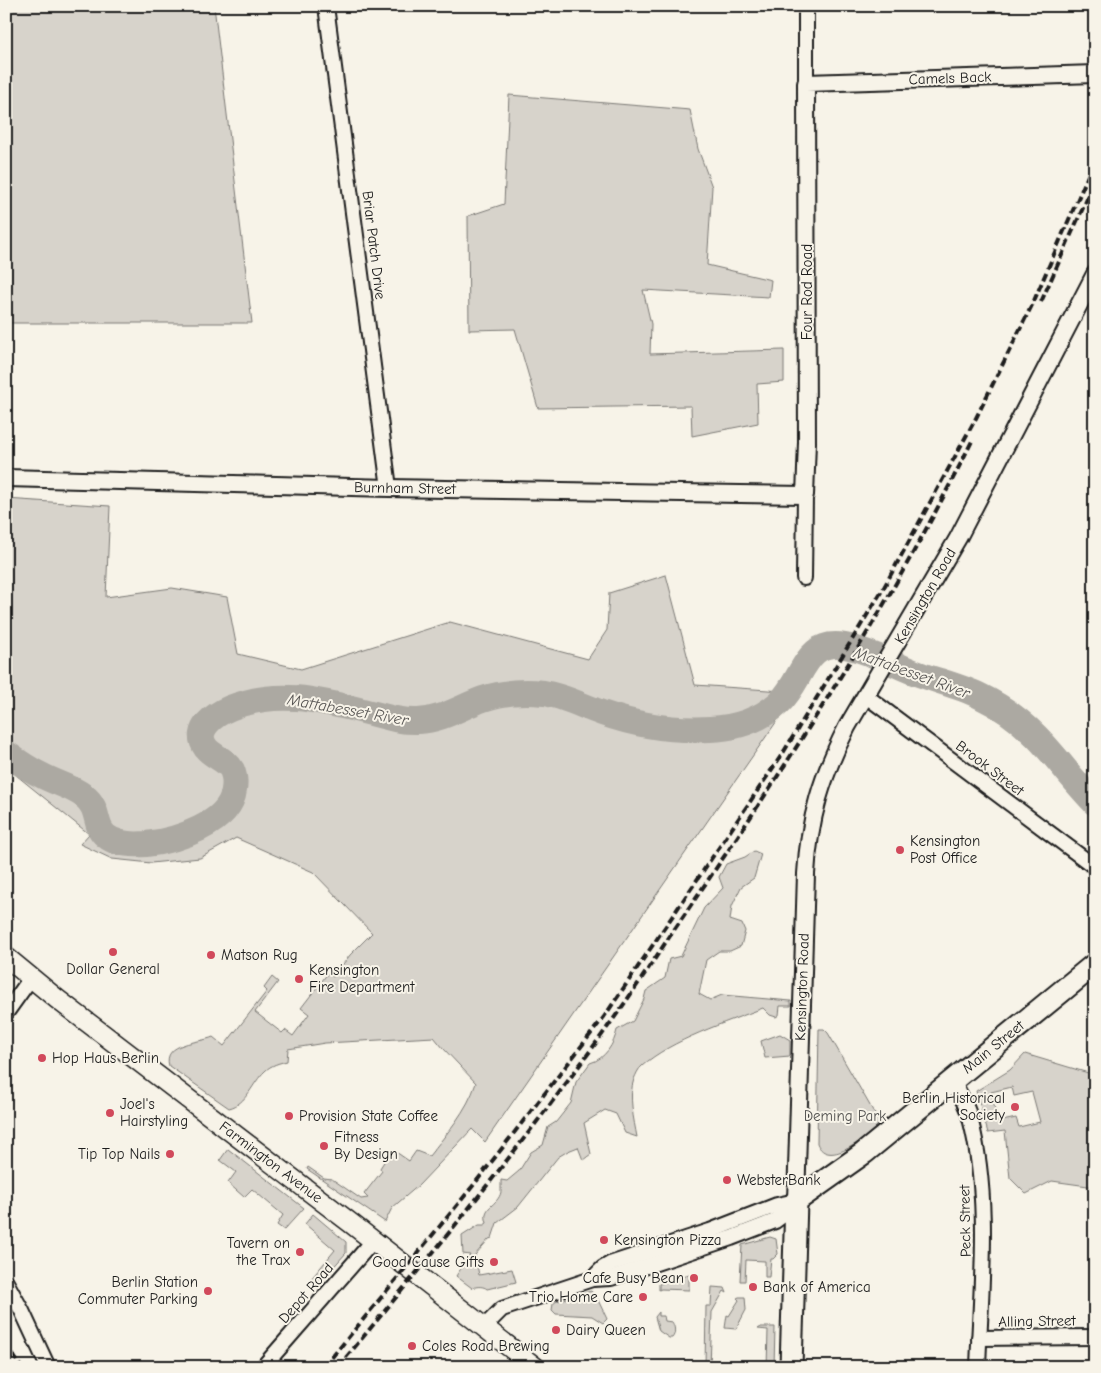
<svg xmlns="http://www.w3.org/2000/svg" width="1101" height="1373" font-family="'Comic Neue',sans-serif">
<rect width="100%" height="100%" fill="#f7f3e8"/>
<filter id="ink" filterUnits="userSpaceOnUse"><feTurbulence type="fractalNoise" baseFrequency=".02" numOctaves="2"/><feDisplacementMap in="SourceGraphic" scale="10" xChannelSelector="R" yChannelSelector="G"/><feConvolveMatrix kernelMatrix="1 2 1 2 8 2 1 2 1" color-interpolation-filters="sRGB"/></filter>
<g filter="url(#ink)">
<!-- green -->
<g fill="#d7d3cb" stroke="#7a7874" fill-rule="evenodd">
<path d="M 6,6 L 214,6 L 252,323 L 6,323 Z"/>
<path d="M 509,95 L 690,110 L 698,149 L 712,187 L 707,265 L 771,280 L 769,297 L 643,290 L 651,324 L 650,354 L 784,350 L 784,382 L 757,384 L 758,423 L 692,436 L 691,406 L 538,408 L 515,329 L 469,330 L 468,216 L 504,204 Z"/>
<path d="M 6,499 L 110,506 L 106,597 L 172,588 L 227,597 L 238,654 L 301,669 L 450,622 L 588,659 L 607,630 L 609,593 L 666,575 L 695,685 L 797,692 L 485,1142 L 472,1129 L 419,1185 L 392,1208 L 385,1222 L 307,1169 L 308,1167 L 324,1178 L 332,1179 L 361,1199 L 368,1198 L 364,1194 L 382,1171 L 380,1168 L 391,1151 L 396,1152 L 409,1161 L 416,1151 L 429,1156 C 447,1133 467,1111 476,1083 L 443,1048 L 434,1037 L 325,1043 L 288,1049 L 287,1061 C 279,1063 271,1065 265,1071 C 252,1083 247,1104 229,1108 L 169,1066 C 162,1042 200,1043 213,1037 L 224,1046 L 267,991 L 264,988 L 272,977 L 278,982 L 255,1012 L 282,1033 L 285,1030 L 293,1036 L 309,1014 L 301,1008 L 328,973 L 333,977 L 350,955 L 372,933 L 313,872 L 236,838 L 200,858 L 151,863 L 112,859 L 80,844 L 89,834 L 6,767 Z"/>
<path d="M 754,851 L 761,854 L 754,878 L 741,887 L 732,906 L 730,920 L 742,924 L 745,931 L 741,946 L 730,951 L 719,951 L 706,960 L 699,994 L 710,1000 L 722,995 L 791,1001 L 791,1006 L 780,1006 L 779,1015 L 776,1017 L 770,1015 L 763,1008 C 727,1022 671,1040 642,1066 C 638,1069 636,1075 634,1079 C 628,1095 634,1121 637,1137 L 625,1133 L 616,1114 L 605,1110 L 584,1123 L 591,1154 L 583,1160 L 578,1147 L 568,1151 L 558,1157 L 518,1207 L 497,1223 L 492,1238 L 489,1239 L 475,1255 L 479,1275 L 512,1269 L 516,1282 L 487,1289 C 484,1286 477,1286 472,1288 L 456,1276 L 470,1255 L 463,1254 L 462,1236 L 479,1225 L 484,1225 L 487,1223 C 481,1206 498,1206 501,1192 C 501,1189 501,1184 501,1180 L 507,1181 L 519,1171 L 531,1152 L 543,1145 L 548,1127 L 556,1122 L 571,1103 L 576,1082 L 590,1063 C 605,1059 614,1044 617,1030 L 633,1021 L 644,999 L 646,991 L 665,978 L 669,959 L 681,956 L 704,908 L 723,888 L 719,877 L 726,864 L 745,857 Z"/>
<path d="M 819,1029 L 824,1029 L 828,1033 L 880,1123 C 869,1135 828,1171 817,1143 Z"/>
<path d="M 780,1034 L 790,1040 L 790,1056 L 765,1058 L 761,1041 Z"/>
<path d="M 1025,1054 L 1095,1075 L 1095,1187 L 1052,1181 L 1026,1194 L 1010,1178 L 1005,1131 L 988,1133 L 976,1091 L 1010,1070 ZM 1012,1087 L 1014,1096 L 1032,1092 L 1040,1122 L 1019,1127 L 1016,1118 L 998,1122 L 991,1092 Z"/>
<path d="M 228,1149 L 304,1208 L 284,1230 L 277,1225 L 283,1215 L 252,1189 L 244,1197 L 228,1183 L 236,1172 L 220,1160 Z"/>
<path d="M 313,1214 L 346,1242 L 346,1253 L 321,1281 L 316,1283 L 311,1279 L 335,1250 L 305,1224 Z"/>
<path d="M 770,1237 L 776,1239 L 778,1254 L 773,1259 L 771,1259 L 769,1277 L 765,1277 L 765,1261 L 746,1260 L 745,1281 L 740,1281 L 742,1245 Z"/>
<path d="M 689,1274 L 689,1290 L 661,1289 L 659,1290 L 659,1284 Z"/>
<path d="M 712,1287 L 725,1288 L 727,1293 L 724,1291 L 712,1312 L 710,1367 L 705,1367 L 706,1306 L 711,1306 Z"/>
<path d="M 591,1291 L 597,1298 L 607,1319 L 603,1323 L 592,1316 L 556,1314 L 552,1310 L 553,1304 L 557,1301 Z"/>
<path d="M 739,1297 L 745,1297 L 746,1310 L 736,1329 L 725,1328 L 727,1315 L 729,1316 L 739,1300 L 737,1298 Z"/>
<path d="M 659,1312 L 659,1316 L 664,1316 L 665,1321 L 672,1322 C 675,1326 676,1334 672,1338 L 669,1338 L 659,1331 L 655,1317 Z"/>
<path d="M 761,1327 L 775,1327 L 774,1367 L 767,1367 L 768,1330 L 758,1329 Z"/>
</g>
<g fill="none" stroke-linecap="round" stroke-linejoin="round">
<!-- river -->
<path stroke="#aca9a2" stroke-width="26" d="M 6,753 C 17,761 28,769 41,775 C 55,783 71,786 84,796 C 101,809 93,826 106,836 C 117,845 133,845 146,844 C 175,841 230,824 234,790 C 235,784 235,777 232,770 C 227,760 213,757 206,748 C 192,729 216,714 230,708 C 279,688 323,701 371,713 C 386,717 402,722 418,721 C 442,720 461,707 483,699 C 502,692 523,691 544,693 C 564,696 582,706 602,713 C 636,725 673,731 710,729 C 735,728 759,721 779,703 C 804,680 804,638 845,646 C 870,651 893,664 916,673 C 937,681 960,686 980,696 C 1001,706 1020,720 1036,736 C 1057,757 1074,782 1095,803"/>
<!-- minor casing -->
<g stroke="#1c1c1c" stroke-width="18">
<g id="minor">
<path d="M 326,6 L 389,488"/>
<path d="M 806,6 L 806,83"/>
<path d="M 804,578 L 805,495"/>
<path d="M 866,696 L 1095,867"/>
<path d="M 6,1013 L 31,978"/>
<path d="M 953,1080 C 958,1092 967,1105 970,1118 C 991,1198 981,1285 978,1367"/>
<path d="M 592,1279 L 603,1268 L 610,1264 L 710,1231 L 777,1205 L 796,1201"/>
<path d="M 6,1282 L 22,1311 L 48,1367"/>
<path d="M 484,1327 L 502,1309 L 592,1279 L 611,1278 L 731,1238 L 775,1221 L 790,1210 L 796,1201"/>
<path d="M 979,1338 L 1095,1337"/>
<path d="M 263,1367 L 373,1241"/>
</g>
</g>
<!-- tertiary casing -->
<g stroke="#1c1c1c" stroke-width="20">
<g id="tertiary">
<path d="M 6,478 L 389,488 L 805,495 L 807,442 L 806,83 L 1095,74"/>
<path d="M 796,1201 L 806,874 C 809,818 822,776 847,727 L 958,538 L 1095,274"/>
</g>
</g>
<!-- secondary casing -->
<g stroke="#1c1c1c" stroke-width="22">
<path id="secondary" d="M 6,957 L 57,999 L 352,1224 L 535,1367"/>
</g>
<!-- primary casing -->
<g stroke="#1c1c1c" stroke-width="25">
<path id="primary" d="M 791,1367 L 796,1201 L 864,1153 L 1095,964"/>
</g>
<!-- minor -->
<use href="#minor" stroke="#f7f3e8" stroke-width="14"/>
<!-- tertiary -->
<use href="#tertiary" stroke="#f7f3e8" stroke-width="16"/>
<!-- secondary -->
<use href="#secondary" stroke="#f7f3e8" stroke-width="19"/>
<!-- primary -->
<use href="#primary" stroke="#f7f3e8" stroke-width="21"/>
<!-- rail -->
<g stroke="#1c1c1c" stroke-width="4" stroke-dasharray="8 4" stroke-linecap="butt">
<path d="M 1041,302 L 1095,181"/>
<path d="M 6,1344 L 21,1367"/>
<path d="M 324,1367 L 472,1187 L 604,1017 L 783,753 L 883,589 L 976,418 L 1033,303 L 1095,159"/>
<path d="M 338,1367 C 431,1256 524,1143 609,1025 C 639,984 666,941 695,899 C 797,751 893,600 973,439"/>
</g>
</g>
</g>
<!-- markers -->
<g fill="#d1495b" stroke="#f7f3e8" stroke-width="2">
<circle cx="900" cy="850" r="5"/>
<circle cx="113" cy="952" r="5"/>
<circle cx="211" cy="955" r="5"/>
<circle cx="299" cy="979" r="5"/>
<circle cx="42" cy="1058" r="5"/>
<circle cx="1015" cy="1107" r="5"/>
<circle cx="110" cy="1113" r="5"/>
<circle cx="289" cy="1116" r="5"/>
<circle cx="324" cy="1146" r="5"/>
<circle cx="170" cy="1154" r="5"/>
<circle cx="727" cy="1180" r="5"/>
<circle cx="604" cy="1240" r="5"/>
<circle cx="300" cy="1252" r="5"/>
<circle cx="494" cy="1262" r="5"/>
<circle cx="694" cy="1278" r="5"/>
<circle cx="753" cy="1287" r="5"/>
<circle cx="208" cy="1291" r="5"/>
<circle cx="643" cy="1297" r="5"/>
<circle cx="556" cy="1330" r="5"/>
<circle cx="412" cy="1346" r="5"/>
</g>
<g text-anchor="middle" stroke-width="4" stroke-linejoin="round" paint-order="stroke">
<!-- street labels -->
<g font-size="15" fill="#1c1c1c" stroke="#f7f3e8">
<text transform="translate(950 78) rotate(-2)" y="5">Camels Back</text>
<text transform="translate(374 245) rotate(83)" y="5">Briar Patch Drive</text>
<text transform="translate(807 292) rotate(-90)" y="5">Four Rod Road</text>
<text transform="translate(405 488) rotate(1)" y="5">Burnham Street</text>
<text transform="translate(925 596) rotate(-60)" y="5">Kensington Road</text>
<text transform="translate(990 768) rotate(37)" y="5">Brook Street</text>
<text transform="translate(802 987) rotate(-88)" y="5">Kensington Road</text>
<text transform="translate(993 1047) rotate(-39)" y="5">Main Street</text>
<text transform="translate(271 1162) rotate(37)" y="5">Farmington Avenue</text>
<text transform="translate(965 1221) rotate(-91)" y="5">Peck Street</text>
<text transform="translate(306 1293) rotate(-49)" y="5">Depot Road</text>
<text transform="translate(1037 1321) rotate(-1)" y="5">Alling Street</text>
</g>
<!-- poi labels -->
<g font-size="15" fill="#1c1c1c" stroke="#f7f3e8" text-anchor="start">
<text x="910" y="846">Kensington<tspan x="910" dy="17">Post Office</tspan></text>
<text x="221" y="960">Matson Rug</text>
<text x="113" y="974" text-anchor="middle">Dollar General</text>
<text x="309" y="975">Kensington<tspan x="309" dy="17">Fire Department</tspan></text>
<text x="52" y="1063">Hop Haus Berlin</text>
<text x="1005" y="1103" text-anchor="end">Berlin Historical<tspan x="1005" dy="17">Society</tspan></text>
<text x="120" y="1109">Joel's<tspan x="120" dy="17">Hairstyling</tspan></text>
<text x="299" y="1121">Provision State Coffee</text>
<text x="334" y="1142">Fitness<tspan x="334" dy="17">By Design</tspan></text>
<text x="160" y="1159" text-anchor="end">Tip Top Nails</text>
<text x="737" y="1185">WebsterBank</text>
<text x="614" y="1245">Kensington Pizza</text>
<text x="290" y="1248" text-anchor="end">Tavern on<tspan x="290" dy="17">the Trax</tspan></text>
<text x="484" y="1267" text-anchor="end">Good Cause Gifts</text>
<text x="684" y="1283" text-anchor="end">Cafe Busy Bean</text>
<text x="198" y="1287" text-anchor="end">Berlin Station<tspan x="198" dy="17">Commuter Parking</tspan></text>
<text x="763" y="1292">Bank of America</text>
<text x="633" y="1302" text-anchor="end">Trio Home Care</text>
<text x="566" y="1335">Dairy Queen</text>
<text x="422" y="1351">Coles Road Brewing</text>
</g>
<!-- park labels -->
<g font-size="15" fill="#545351" stroke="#f7f3e8">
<text x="845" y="1121">Deming Park</text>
</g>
<!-- water labels -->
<g font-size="16" font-style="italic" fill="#565452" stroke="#f7f3e8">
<text transform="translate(912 672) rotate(20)" y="6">Mattabesset River</text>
<text transform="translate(348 709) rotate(10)" y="6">Mattabesset River</text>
</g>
</g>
<!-- margin -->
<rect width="1101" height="1373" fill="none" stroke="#f7f3e8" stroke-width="25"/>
<rect x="12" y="12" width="1076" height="1348" fill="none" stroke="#1c1c1c" stroke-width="2" filter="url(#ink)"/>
</svg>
